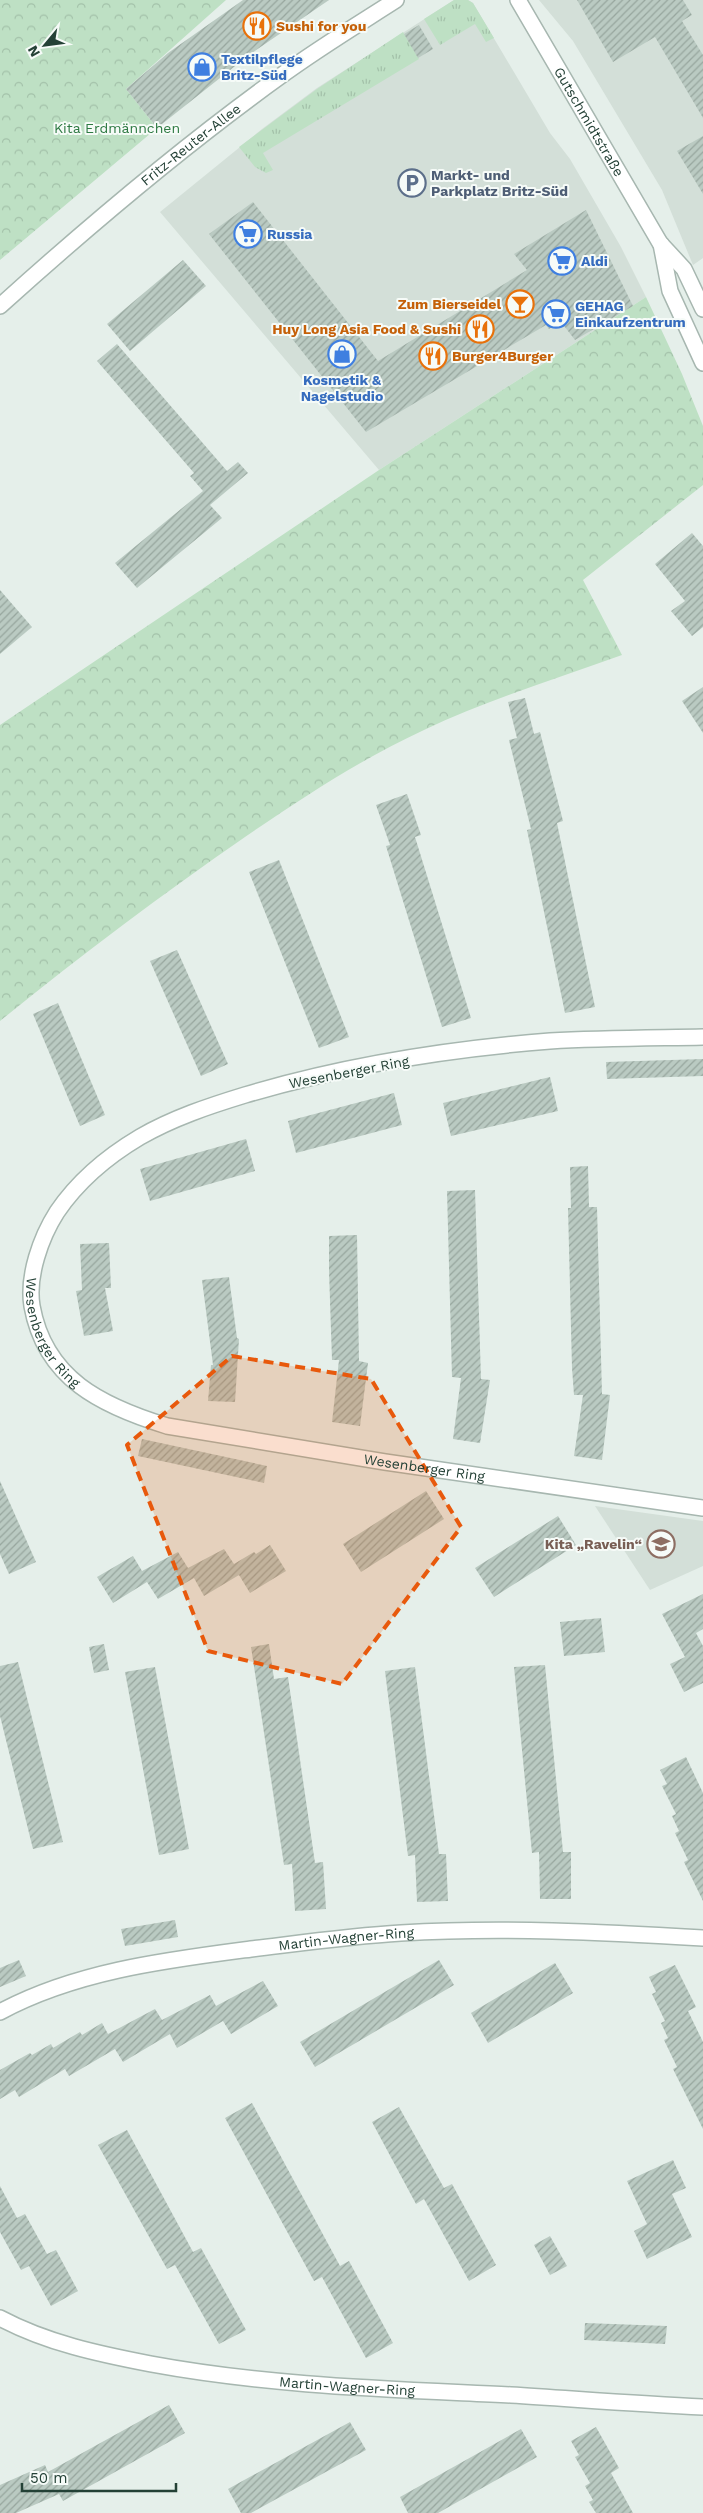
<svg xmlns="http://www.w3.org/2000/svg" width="703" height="2513" font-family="'Work Sans',sans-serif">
<defs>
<pattern id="grass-tufts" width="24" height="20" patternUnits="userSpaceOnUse" patternTransform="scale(1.25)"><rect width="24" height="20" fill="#bee0c4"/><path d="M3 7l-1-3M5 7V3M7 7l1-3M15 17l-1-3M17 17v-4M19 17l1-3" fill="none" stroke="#a3c1a9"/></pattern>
<pattern id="forest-crowns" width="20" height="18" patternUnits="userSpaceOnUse" patternTransform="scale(1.25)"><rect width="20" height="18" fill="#bee0c4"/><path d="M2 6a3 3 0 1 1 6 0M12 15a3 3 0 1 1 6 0" fill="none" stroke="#a3c1a9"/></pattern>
<pattern id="building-hatch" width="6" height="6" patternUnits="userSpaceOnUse" patternTransform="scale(1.25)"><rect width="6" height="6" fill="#bacac2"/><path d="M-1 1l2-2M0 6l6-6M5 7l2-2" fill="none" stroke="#97a69e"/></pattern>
</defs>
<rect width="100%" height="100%" fill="#e5efea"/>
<!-- built -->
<g fill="#d3dfd8">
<path d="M 454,0 L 468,0 L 473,3 L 550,133 L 570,159 L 621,247 L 646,297 L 379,470 L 160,212 L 262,129 L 317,88 Z"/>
<path d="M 539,0 L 703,0 L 703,258 L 693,265 L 662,190 L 573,41 Z"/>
<path d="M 595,1506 L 703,1521 L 703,1566 L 650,1590 Z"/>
</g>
<!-- grass -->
<g fill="url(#grass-tufts)">
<path d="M 454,0 L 468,0 L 473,3 L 494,38 L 486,42 L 475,24 L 440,45 L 424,19 Z"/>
<path d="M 403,32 L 419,59 L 263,153 L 273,170 L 266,173 L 255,167 L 239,147 L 317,89 Z"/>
</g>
<!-- forest -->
<g fill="url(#forest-crowns)">
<path d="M 0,0 L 226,0 L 126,89 L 157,128 L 0,260 Z"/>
<path d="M 646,297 L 682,374 L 703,426 L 703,485 L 583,580 L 622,655 C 556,679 487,700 424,730 C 361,759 302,798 245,837 C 161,895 80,956 0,1021 L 0,725 L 379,470 Z"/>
</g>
<!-- building -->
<g fill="url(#building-hatch)">
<path d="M 243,0 L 329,0 L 249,55 L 157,128 L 126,89 L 168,53 Z"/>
<path d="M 577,0 L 683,0 L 692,15 L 682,21 L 703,55 L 703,118 L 655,37 L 613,62 Z"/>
<path d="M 419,25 L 433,49 L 418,58 L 404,34 Z"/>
<path d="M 703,136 L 703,194 L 677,151 Z"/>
<path d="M 253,202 L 378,361 L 527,270 L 514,254 L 586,210 L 633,306 L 575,340 L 561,322 L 549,329 L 546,325 L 366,432 L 209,234 Z"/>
<path d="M 183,260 L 206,286 L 130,351 L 107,324 Z"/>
<path d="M 117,344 L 227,471 L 238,462 L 248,473 L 210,505 L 222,518 L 137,588 L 115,563 L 203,491 L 190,476 L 194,473 L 97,361 Z"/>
<path d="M 692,533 L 703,546 L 703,627 L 692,636 L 671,611 L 685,601 L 655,564 Z"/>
<path d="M 0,590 L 32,627 L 0,654 Z"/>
<path d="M 703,687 L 703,733 L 682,701 Z"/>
<path d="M 525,698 L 534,734 L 540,732 L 563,821 L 557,823 L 595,1007 L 565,1013 L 527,830 L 531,829 L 509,740 L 517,738 L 508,702 Z"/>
<path d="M 407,794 L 421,835 L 415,837 L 471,1018 L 442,1027 L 386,846 L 390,845 L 376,805 Z"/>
<path d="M 279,860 L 349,1037 L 319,1048 L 249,872 Z"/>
<path d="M 177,950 L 228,1064 L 201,1076 L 150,961 Z"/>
<path d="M 58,1003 L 105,1115 L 80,1126 L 33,1014 Z"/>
<path d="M 703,1059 L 703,1076 L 607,1079 L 606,1062 Z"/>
<path d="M 550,1077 L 558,1111 L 451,1136 L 443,1103 Z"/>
<path d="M 394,1093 L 402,1125 L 296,1153 L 288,1121 Z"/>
<path d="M 246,1139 L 255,1171 L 150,1201 L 140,1169 Z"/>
<path d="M 588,1166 L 589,1207 L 597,1207 L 602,1394 L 610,1395 L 602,1460 L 574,1456 L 583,1395 L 574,1395 L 572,1368 L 568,1208 L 571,1208 L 570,1167 Z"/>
<path d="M 475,1190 L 481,1379 L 490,1380 L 480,1443 L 453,1439 L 461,1378 L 452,1377 L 447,1191 Z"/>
<path d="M 357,1235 L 359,1361 L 368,1363 L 360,1426 L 332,1422 L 339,1360 L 332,1360 L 329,1271 L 329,1236 Z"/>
<path d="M 109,1243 L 111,1288 L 105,1288 L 113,1331 L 84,1336 L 76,1291 L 82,1290 L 80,1244 Z"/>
<path d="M 229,1277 L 237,1338 L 239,1339 L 235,1402 L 208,1401 L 211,1365 L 213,1365 L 202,1280 Z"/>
<path d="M 142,1439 L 267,1466 L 264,1483 L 138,1456 Z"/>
<path d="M 0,1481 L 36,1562 L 9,1574 L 0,1554 Z"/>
<path d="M 426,1491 L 444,1519 L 361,1572 L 343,1544 Z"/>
<path d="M 558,1516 L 576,1545 L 494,1597 L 475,1568 Z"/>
<path d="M 270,1545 L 286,1571 L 250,1593 L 239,1575 L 204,1596 L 194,1578 L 158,1599 L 147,1582 L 113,1603 L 97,1577 L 133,1556 L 142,1571 L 178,1552 L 188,1568 L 224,1549 L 234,1564 L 254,1552 L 256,1554 Z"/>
<path d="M 703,1594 L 703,1629 L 696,1633 L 703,1646 L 703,1683 L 684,1692 L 670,1664 L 685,1657 L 662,1614 Z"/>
<path d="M 601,1618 L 605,1652 L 564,1656 L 560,1622 Z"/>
<path d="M 104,1644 L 109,1670 L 94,1673 L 89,1647 Z"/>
<path d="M 269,1644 L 274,1679 L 288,1677 L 315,1863 L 323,1862 L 326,1909 L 295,1911 L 292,1864 L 284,1865 L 251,1647 Z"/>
<path d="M 18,1662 L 63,1842 L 33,1849 L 0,1716 L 0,1666 Z"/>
<path d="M 545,1665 L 563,1852 L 571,1852 L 571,1899 L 540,1899 L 539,1852 L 532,1853 L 514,1667 Z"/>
<path d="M 155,1667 L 189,1849 L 159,1855 L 125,1672 Z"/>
<path d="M 415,1667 L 439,1854 L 446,1854 L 448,1901 L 417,1902 L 415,1855 L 408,1856 L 385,1671 Z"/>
<path d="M 686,1757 L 703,1793 L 703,1901 L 684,1862 L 688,1860 L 675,1833 L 679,1831 L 672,1816 L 676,1814 L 662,1786 L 667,1784 L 660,1770 Z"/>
<path d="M 175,1920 L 178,1937 L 125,1946 L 121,1929 Z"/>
<path d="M 19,1960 L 26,1976 L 0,1987 L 0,1968 Z"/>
<path d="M 439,1960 L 454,1985 L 315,2067 L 300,2042 Z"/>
<path d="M 555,1963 L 573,1993 L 488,2043 L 471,2013 Z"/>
<path d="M 675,1965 L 696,2007 L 688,2011 L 703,2042 L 703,2129 L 673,2069 L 677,2067 L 664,2040 L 668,2038 L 661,2023 L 665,2021 L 652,1994 L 656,1992 L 649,1977 Z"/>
<path d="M 263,1981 L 278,2006 L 231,2034 L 223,2021 L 177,2048 L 170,2034 L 123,2062 L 115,2049 L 69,2076 L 65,2069 L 19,2097 L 15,2090 L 0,2099 L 0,2070 L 30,2053 L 32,2055 L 51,2044 L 53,2048 L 80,2032 L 82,2035 L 102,2023 L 108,2034 L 155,2009 L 162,2020 L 210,1995 L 216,2006 Z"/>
<path d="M 252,2103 L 340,2266 L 349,2261 L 393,2343 L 366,2358 L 322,2277 L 314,2281 L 225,2118 Z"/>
<path d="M 399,2107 L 444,2188 L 452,2184 L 496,2265 L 469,2281 L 424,2199 L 416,2204 L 372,2122 Z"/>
<path d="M 127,2130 L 193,2252 L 201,2248 L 246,2330 L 219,2344 L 175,2265 L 167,2269 L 98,2145 Z"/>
<path d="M 673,2160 L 686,2188 L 672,2194 L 692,2237 L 647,2259 L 634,2231 L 647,2224 L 627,2181 Z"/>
<path d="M 0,2186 L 17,2218 L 25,2214 L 47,2254 L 56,2250 L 78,2291 L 51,2306 L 29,2266 L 21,2270 L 0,2232 Z"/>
<path d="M 550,2236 L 567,2266 L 550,2275 L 534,2245 Z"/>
<path d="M 585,2323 L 667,2326 L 665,2344 L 584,2340 Z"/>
<path d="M 169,2405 L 185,2433 L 63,2501 L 59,2494 L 16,2513 L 0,2513 L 0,2485 L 45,2465 L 48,2472 Z"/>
<path d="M 350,2422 L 366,2450 L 251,2513 L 241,2513 L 228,2489 Z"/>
<path d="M 596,2427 L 619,2468 L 611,2473 L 633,2513 L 596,2513 L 589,2502 L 593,2500 L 585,2486 L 590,2483 L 575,2457 L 579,2455 L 571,2441 Z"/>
<path d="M 521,2429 L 537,2457 L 438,2513 L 408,2513 L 400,2497 Z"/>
</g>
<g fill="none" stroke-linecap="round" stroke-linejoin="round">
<!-- minor casing -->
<g stroke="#a7b7b0" stroke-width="18">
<g id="minor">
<path id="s1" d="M 518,0 L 660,243 L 684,269 L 703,309"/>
<path d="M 661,244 L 670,291 L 703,363"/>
<path id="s2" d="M 0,306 C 91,224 183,146 282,75 C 319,48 357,25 396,0"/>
<path id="s3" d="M 703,1037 C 652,1038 601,1038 550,1041 C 449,1049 342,1066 245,1095 C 209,1106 173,1118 140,1137 C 108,1156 78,1181 57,1212 C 41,1237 27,1276 32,1306 C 45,1379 102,1406 167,1426 L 385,1462 L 703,1508"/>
<path id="s4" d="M 0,2012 C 76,1971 167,1960 251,1949 C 301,1943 351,1936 401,1933 C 502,1927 603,1932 703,1938"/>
<path id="s5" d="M 0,2318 C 47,2343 99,2354 151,2364 C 270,2386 390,2389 511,2395 C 575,2399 639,2404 703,2407"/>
</g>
</g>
<!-- minor -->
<use href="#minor" stroke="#fff" stroke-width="15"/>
</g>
<!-- marked area -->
<path fill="#e8590c" fill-opacity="0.2" stroke="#e8590c" stroke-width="4" stroke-dasharray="10 6" stroke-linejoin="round" d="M 232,1356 L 371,1379 L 461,1527 L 342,1684 L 208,1651 L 127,1445 Z"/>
<!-- icons -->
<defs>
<g id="restaurant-ring" transform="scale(1.4375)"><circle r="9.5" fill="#f6fbf8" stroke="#e8710a" stroke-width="1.5"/><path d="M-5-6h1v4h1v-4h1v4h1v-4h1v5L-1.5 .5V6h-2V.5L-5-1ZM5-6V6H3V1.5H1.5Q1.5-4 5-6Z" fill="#e8710a"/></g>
<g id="shop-ring" transform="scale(1.4375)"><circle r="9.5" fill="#f6fbf8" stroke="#3f7fe0" stroke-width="1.5"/><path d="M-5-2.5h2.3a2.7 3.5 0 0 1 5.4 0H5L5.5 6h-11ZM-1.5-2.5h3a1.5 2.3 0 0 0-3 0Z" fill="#3f7fe0"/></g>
<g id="parking-ring" transform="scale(1.4375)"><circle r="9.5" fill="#f6fbf8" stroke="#5c6f8a" stroke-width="1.5"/><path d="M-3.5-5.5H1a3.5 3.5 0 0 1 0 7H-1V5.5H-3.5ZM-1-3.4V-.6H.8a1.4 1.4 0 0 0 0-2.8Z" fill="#5c6f8a"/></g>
<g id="supermarket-ring" transform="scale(1.4375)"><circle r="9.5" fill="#f6fbf8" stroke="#3f7fe0" stroke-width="1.5"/><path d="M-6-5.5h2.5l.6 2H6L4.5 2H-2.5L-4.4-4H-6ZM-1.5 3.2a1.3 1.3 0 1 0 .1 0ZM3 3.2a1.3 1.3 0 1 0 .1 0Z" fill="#3f7fe0"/></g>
<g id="bar-ring" transform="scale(1.4375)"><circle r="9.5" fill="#f6fbf8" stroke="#e8710a" stroke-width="1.5"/><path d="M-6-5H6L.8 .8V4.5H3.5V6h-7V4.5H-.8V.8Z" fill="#e8710a"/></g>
<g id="school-ring" transform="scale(1.4375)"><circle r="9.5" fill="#f6fbf8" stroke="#8d6e63" stroke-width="1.5"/><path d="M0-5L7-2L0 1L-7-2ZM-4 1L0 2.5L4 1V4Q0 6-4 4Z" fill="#8d6e63"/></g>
</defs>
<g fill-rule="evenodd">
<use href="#restaurant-ring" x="257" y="26"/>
<use href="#shop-ring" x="202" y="67"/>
<use href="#parking-ring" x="412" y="183"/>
<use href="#supermarket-ring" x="248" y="234"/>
<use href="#supermarket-ring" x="562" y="261"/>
<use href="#bar-ring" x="520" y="304"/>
<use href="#supermarket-ring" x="556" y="314"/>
<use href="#restaurant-ring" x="480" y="329"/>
<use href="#shop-ring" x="342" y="354"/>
<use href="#restaurant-ring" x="433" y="356"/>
<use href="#school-ring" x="661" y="1544"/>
</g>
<g text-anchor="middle" stroke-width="4" stroke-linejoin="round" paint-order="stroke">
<!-- food labels -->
<g font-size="14" font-weight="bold" fill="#c56008" stroke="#f6fbf8" text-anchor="start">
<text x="276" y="31">Sushi for you</text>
<text x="501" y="309" text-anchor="end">Zum Bierseidel</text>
<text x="461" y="334" text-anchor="end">Huy Long Asia Food &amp; Sushi</text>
<text x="452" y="361">Burger4Burger</text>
</g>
<!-- shop labels -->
<g font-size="14" font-weight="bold" fill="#366cbe" stroke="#f6fbf8" text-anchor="start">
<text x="221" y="64">Textilpflege<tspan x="221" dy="16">Britz-Süd</tspan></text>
<text x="267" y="239">Russia</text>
<text x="581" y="266">Aldi</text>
<text x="575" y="311">GEHAG<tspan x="575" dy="16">Einkaufzentrum</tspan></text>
<text x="342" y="385" text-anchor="middle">Kosmetik &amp;<tspan x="342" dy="16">Nagelstudio</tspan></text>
</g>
<!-- street labels -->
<g font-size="14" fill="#244136" stroke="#f6fbf8">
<text dy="5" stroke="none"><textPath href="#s1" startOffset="141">Gutschmidtstraße</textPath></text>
<text dy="5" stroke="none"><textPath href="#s2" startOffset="250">Fritz-Reuter-Allee</textPath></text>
<text transform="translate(349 1072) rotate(-11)" y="5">Wesenberger Ring</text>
<text dy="5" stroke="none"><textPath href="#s3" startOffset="821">Wesenberger Ring</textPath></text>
<text dy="5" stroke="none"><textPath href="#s3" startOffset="1241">Wesenberger Ring</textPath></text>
<text dy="5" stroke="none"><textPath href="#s4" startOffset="356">Martin-Wagner-Ring</textPath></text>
<text dy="5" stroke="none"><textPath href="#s5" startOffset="356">Martin-Wagner-Ring</textPath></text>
</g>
<!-- park labels -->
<g font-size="14" fill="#2d7942" stroke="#f6fbf8">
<text x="117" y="133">Kita Erdmännchen</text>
</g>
<!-- service labels -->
<g font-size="14" font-weight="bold" fill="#4e5e75" stroke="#f6fbf8" text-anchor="start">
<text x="431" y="180">Markt- und<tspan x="431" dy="16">Parkplatz Britz-Süd</tspan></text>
</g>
<!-- education labels -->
<g font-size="14" font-weight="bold" fill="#785e54" stroke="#f6fbf8" text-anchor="end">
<text x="642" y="1549">Kita „Ravelin“</text>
</g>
</g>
<!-- north arrow -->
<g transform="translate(45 45) rotate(241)" stroke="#f6fbf8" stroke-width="4" paint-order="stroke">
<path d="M0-4L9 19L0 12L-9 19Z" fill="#244136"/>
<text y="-8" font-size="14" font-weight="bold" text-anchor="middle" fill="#244136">N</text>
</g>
<!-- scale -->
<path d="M22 2483v8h154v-8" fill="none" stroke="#244136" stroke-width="2.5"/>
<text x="30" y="2483" font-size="15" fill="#244136" stroke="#f6fbf8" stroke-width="4" paint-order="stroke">50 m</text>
</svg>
